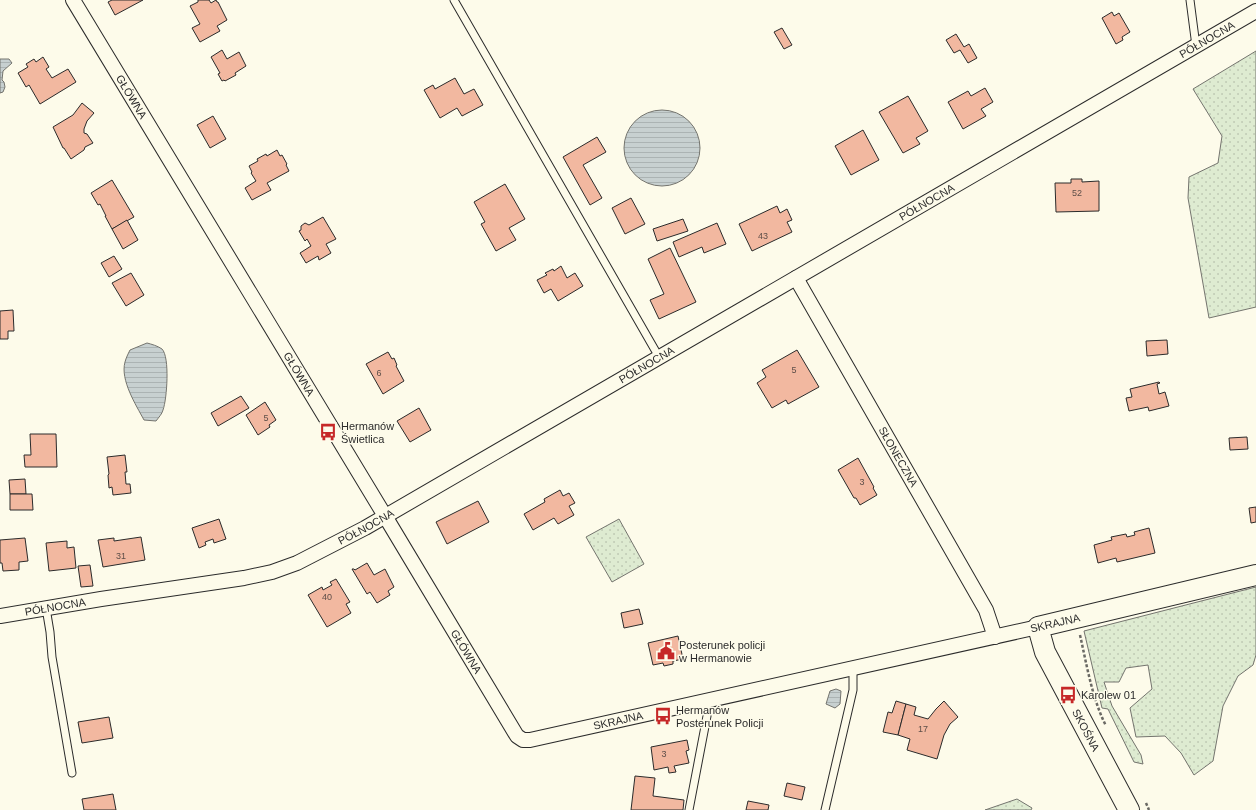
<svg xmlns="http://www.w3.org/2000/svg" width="1256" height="810" font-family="Arial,sans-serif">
<defs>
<pattern id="green-dots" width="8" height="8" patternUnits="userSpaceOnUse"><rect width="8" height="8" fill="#deebd1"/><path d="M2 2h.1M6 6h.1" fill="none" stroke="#bfcab4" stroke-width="1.8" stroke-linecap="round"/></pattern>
<pattern id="water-rules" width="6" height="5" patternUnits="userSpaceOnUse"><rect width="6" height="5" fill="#c7d0d0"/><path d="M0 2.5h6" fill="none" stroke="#abb3b3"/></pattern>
</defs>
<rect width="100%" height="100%" fill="#fdfbea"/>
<!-- green -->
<g fill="url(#green-dots)" stroke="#74746e">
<path d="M 1256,51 L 1256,307 L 1209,318 L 1188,198 L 1189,177 L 1218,163 L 1222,136 L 1193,89 Z"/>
<path d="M 619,519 L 644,564 L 612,582 L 586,537 Z"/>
<path d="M 1256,587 L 1256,655 L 1253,665 L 1238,676 L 1223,706 L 1213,761 L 1194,775 L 1181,753 L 1165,736 L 1136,737 L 1130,708 L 1152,689 L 1148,665 L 1126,668 L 1119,682 L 1104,682 L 1112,706 L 1141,755 L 1143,764 L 1134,762 L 1108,709 L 1102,708 L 1084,631 Z"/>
<path d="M 1017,799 L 1032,808 L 1031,810 L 985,810 Z"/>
</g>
<!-- water -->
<g fill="url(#water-rules)" stroke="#74746e">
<path d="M 0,59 L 9,59 L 12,63 L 3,71 L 2,80 L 4,82 L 5,87 L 3,92 L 0,93 Z"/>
<circle cx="662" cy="148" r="38"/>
<path d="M 147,343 C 151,344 158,346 162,349 C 170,357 167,399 163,410 C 162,414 159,417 156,421 L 144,420 C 136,405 120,380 125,362 C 126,358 128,354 130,350 Z"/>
<path d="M 836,689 L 841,691 L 840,704 L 835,708 L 826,704 L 830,691 Z"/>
</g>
<!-- building -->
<g fill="#f2b8a0" stroke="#2b2b2b">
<path d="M 112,0 L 143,0 L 115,15 L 108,2 Z"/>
<path d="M 198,0 L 209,0 L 211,3 L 216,0 L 217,2 L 218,2 L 227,20 L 217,26 L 220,31 L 200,42 L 192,28 L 200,24 L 190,6 L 198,2 Z"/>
<path d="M 1112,12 L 1114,16 L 1119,13 L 1130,32 L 1122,37 L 1123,40 L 1116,44 L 1102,18 Z"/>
<path d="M 782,28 L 792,45 L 784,49 L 774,32 Z"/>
<path d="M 956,34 L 964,47 L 969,44 L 977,58 L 968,63 L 960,50 L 954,53 L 946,40 Z"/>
<path d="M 222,50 L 227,59 L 239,52 L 246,66 L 235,73 L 236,75 L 225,81 L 224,80 L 222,81 L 218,74 L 220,73 L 211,57 Z"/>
<path d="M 43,57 L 49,67 L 46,69 L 52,78 L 68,69 L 76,82 L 40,104 L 29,85 L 26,87 L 18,73 L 28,67 L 26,64 L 34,59 L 36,62 Z"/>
<path d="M 455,78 L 464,94 L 474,89 L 483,105 L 462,116 L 457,108 L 440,118 L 424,90 L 433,85 L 435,89 Z"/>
<path d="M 985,88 L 993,102 L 981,109 L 986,116 L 963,129 L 948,102 L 968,91 L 971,96 Z"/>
<path d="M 908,96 L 928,131 L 916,138 L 920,144 L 903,153 L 879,112 Z"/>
<path d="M 82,103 L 94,113 L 87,121 L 84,129 L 84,133 L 87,134 L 93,143 L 85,147 L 84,150 L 71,159 L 64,148 L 63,148 L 53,127 L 73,115 Z"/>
<path d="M 213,116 L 226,139 L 210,148 L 197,125 Z"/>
<path d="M 863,130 L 879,160 L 851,175 L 835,146 Z"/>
<path d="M 597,137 L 606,152 L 583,165 L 602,198 L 590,205 L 563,157 Z"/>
<path d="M 277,150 L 280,156 L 282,155 L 287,164 L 286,165 L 289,171 L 267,183 L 271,190 L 252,200 L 245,188 L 256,181 L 251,173 L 252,172 L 249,166 L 258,161 L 257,159 L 266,154 L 267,156 Z"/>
<path d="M 1071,179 L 1082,179 L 1082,182 L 1099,181 L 1099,211 L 1056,212 L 1055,183 L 1071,183 Z"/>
<path d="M 112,180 L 134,217 L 112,229 L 105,216 L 106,216 L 100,204 L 98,205 L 91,193 Z"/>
<path d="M 505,184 L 525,219 L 509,228 L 516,240 L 496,251 L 481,224 L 485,222 L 474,202 Z"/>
<path d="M 631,198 L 645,224 L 625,234 L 612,208 Z"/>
<path d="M 777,206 L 780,213 L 787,209 L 792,220 L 787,222 L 792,232 L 752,251 L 739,224 Z"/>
<path d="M 323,217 L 336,239 L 326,244 L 331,253 L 319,260 L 318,256 L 306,263 L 300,253 L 311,246 L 307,239 L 305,241 L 299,231 L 301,230 L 301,226 L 305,223 L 309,225 Z"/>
<path d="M 683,219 L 688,231 L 657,241 L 653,229 Z"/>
<path d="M 127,220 L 138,240 L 123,249 L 112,229 Z"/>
<path d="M 717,223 L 726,244 L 704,253 L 702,247 L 679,257 L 673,242 Z"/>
<path d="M 670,248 L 696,302 L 659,319 L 650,300 L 664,294 L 648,259 Z"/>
<path d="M 114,256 L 122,269 L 109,277 L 101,263 Z"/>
<path d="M 561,266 L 567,278 L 575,273 L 583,286 L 558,301 L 551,289 L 544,293 L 537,280 L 547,275 L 545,273 L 553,269 L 554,271 Z"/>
<path d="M 131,273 L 144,295 L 126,306 L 112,283 Z"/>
<path d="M 13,310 L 14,331 L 8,331 L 8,339 L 0,339 L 0,311 Z"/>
<path d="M 1167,340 L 1168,354 L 1147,356 L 1146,341 Z"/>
<path d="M 797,350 L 819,387 L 788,404 L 786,400 L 772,408 L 757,383 L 766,377 L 762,370 Z"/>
<path d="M 388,352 L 392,359 L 394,358 L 397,365 L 396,366 L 404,381 L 383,394 L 366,364 Z"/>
<path d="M 1159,382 L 1160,383 L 1157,384 L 1159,394 L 1165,392 L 1169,406 L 1149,411 L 1148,407 L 1129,411 L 1126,398 L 1132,397 L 1130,389 Z"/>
<path d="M 241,396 L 249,408 L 218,426 L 211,413 Z"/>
<path d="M 265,402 L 276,420 L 269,425 L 270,427 L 258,435 L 246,415 Z"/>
<path d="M 419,408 L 431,430 L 410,442 L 397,421 Z"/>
<path d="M 30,434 L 56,434 L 57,467 L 25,467 L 24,455 L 31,455 Z"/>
<path d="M 1247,437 L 1248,449 L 1230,450 L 1229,438 Z"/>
<path d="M 125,455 L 127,472 L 125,472 L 126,484 L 130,484 L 131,493 L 113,495 L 112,487 L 109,488 L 108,475 L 109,474 L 107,457 Z"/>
<path d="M 858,458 L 874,487 L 873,488 L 877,495 L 860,505 L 856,498 L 854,498 L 838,470 Z"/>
<path d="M 25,479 L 26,494 L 10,494 L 9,480 Z"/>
<path d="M 560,490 L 563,496 L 569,493 L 575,503 L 569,506 L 574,515 L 558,524 L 554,518 L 533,530 L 524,514 L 545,502 L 544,499 Z"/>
<path d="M 10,494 L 32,494 L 33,510 L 10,510 Z"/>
<path d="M 478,501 L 489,522 L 447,544 L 436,522 Z"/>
<path d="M 1256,507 L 1256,522 L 1251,523 L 1249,508 Z"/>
<path d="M 219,519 L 226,539 L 214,543 L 213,539 L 205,542 L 206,545 L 199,548 L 192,528 Z"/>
<path d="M 1149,528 L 1155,553 L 1117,562 L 1116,558 L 1098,563 L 1094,545 L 1112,540 L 1111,537 L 1126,534 L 1127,537 L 1135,535 L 1134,532 Z"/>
<path d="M 141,537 L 145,560 L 103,567 L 98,540 L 114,538 L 114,541 Z"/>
<path d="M 25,538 L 28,561 L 19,562 L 19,570 L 3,571 L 2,563 L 0,563 L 0,540 Z"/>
<path d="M 67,541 L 67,548 L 74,547 L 76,568 L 49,571 L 46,543 Z"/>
<path d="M 367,563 L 374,575 L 385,569 L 394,587 L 388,591 L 390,595 L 377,603 L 370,592 L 367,594 L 352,569 L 354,569 L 355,570 Z"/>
<path d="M 90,565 L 93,586 L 81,587 L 78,566 Z"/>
<path d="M 336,579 L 350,602 L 346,604 L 351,613 L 327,627 L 308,595 L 322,587 L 323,590 L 332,585 L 330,582 Z"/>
<path d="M 639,609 L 643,624 L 624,628 L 621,613 Z"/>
<path d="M 678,636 L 683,659 L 673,661 L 673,664 L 664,666 L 663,663 L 653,665 L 648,643 Z"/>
<path d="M 896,701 L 906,704 L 898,735 L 883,732 L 888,712 L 892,713 Z"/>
<path d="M 944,701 L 958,717 L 950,724 L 944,735 L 937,759 L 907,750 L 910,739 L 898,735 L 906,704 L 916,707 L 914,715 L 928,719 L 936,709 Z"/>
<path d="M 109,717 L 113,738 L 82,743 L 78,722 Z"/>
<path d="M 687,740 L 689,750 L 686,751 L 689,763 L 674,766 L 676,772 L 669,773 L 668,767 L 654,770 L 651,747 Z"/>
<path d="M 635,776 L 655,778 L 653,796 L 684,800 L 683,810 L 631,810 Z"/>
<path d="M 787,783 L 805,787 L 802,800 L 784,796 Z"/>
<path d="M 113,794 L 116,810 L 84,810 L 82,799 Z"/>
<path d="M 748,801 L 769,805 L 768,810 L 746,810 Z"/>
</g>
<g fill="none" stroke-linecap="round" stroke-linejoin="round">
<!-- lane casing -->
<g stroke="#2b2b2b" stroke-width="9">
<g id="lane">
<path d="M 454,0 L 659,357"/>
<path d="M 1190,0 L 1196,46"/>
<path d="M 46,608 L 50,632 L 52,657 L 72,773"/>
<path d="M 689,810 L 707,716 L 706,700"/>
<path d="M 825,810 L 853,690 L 853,668"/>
</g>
</g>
<!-- street casing -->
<g stroke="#2b2b2b" stroke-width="16">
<g id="street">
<path id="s1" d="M 73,0 L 385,516 L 517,736 L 523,740 L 530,740 L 1038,627"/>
<path id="s2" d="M 796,278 L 986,610 L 995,637"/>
<path id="s3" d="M 0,616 L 101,599 L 244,578 L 272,572 L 297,563 L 365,528 L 1256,11"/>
</g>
</g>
<!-- secondary casing -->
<g stroke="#2b2b2b" stroke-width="22">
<path id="secondary" d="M 1129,810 L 1045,652 L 1038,627 L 1256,575"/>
</g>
<!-- path -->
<g stroke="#6a6964" stroke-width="2.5" stroke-dasharray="3 2" stroke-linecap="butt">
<path d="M 1080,635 C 1087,666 1092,698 1106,726"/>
<path d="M 1146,803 L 1149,810"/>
</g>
<!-- lane -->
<use href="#lane" stroke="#fdfbea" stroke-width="7"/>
<!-- street -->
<use href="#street" stroke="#fdfbea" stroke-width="14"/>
<!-- secondary -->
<use href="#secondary" stroke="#fdfbea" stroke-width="20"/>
</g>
<!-- icons -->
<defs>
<g id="bus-bare" transform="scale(1.38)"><path d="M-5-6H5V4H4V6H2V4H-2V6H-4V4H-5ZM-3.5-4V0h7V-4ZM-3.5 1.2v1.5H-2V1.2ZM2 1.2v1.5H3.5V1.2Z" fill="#c62828" stroke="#fdfbea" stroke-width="2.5" paint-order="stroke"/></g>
<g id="civic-bare" transform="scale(1.38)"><path d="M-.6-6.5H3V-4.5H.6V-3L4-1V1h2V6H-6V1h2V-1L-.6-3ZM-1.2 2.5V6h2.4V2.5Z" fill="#c62828" stroke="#fdfbea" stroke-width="2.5" paint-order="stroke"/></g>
</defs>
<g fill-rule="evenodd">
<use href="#bus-bare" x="328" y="432"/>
<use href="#civic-bare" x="666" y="651"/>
<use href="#bus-bare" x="1068" y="695"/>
<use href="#bus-bare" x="663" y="716"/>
</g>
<g text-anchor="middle" stroke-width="3" stroke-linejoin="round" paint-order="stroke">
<!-- number labels -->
<g font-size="9" fill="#5d4e48">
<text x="1077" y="196">52</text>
<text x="763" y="239">43</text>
<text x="794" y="373">5</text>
<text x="379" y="376">6</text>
<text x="266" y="421">5</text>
<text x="862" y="485">3</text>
<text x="121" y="559">31</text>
<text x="327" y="600">40</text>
<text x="923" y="732">17</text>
<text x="664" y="757">3</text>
</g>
<!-- street labels -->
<g font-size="11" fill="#2b2b2b" stroke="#fdfbea">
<text dy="4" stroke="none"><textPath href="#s3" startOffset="1352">PÓŁNOCNA</textPath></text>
<text dy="4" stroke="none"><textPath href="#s1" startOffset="113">GŁÓWNA</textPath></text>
<text dy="4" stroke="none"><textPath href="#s3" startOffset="1028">PÓŁNOCNA</textPath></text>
<text dy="4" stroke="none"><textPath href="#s3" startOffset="704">PÓŁNOCNA</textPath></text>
<text dy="4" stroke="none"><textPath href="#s1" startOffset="437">GŁÓWNA</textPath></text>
<text dy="4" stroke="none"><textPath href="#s2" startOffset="206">SŁONECZNA</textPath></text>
<text dy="4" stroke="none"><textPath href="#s3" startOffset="380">PÓŁNOCNA</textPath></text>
<text dy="4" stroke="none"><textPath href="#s3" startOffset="56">PÓŁNOCNA</textPath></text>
<text transform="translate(1055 623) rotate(-13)" y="4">SKRAJNA</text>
<text dy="4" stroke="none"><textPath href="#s1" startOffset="761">GŁÓWNA</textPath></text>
<text dy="4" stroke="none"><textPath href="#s1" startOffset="964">SKRAJNA</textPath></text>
<text transform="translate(1086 730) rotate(62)" y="4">SKOŚNA</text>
</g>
<!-- poi labels -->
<g font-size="11" fill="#2b2b2b" stroke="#fdfbea" text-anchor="start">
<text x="341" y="430">Hermanów<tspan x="341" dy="13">Świetlica</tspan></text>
<text x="679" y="649">Posterunek policji<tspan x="679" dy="13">w Hermanowie</tspan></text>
<text x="1081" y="699">Karolew 01</text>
<text x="676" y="714">Hermanów<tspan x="676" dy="13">Posterunek Policji</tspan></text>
</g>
</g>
</svg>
